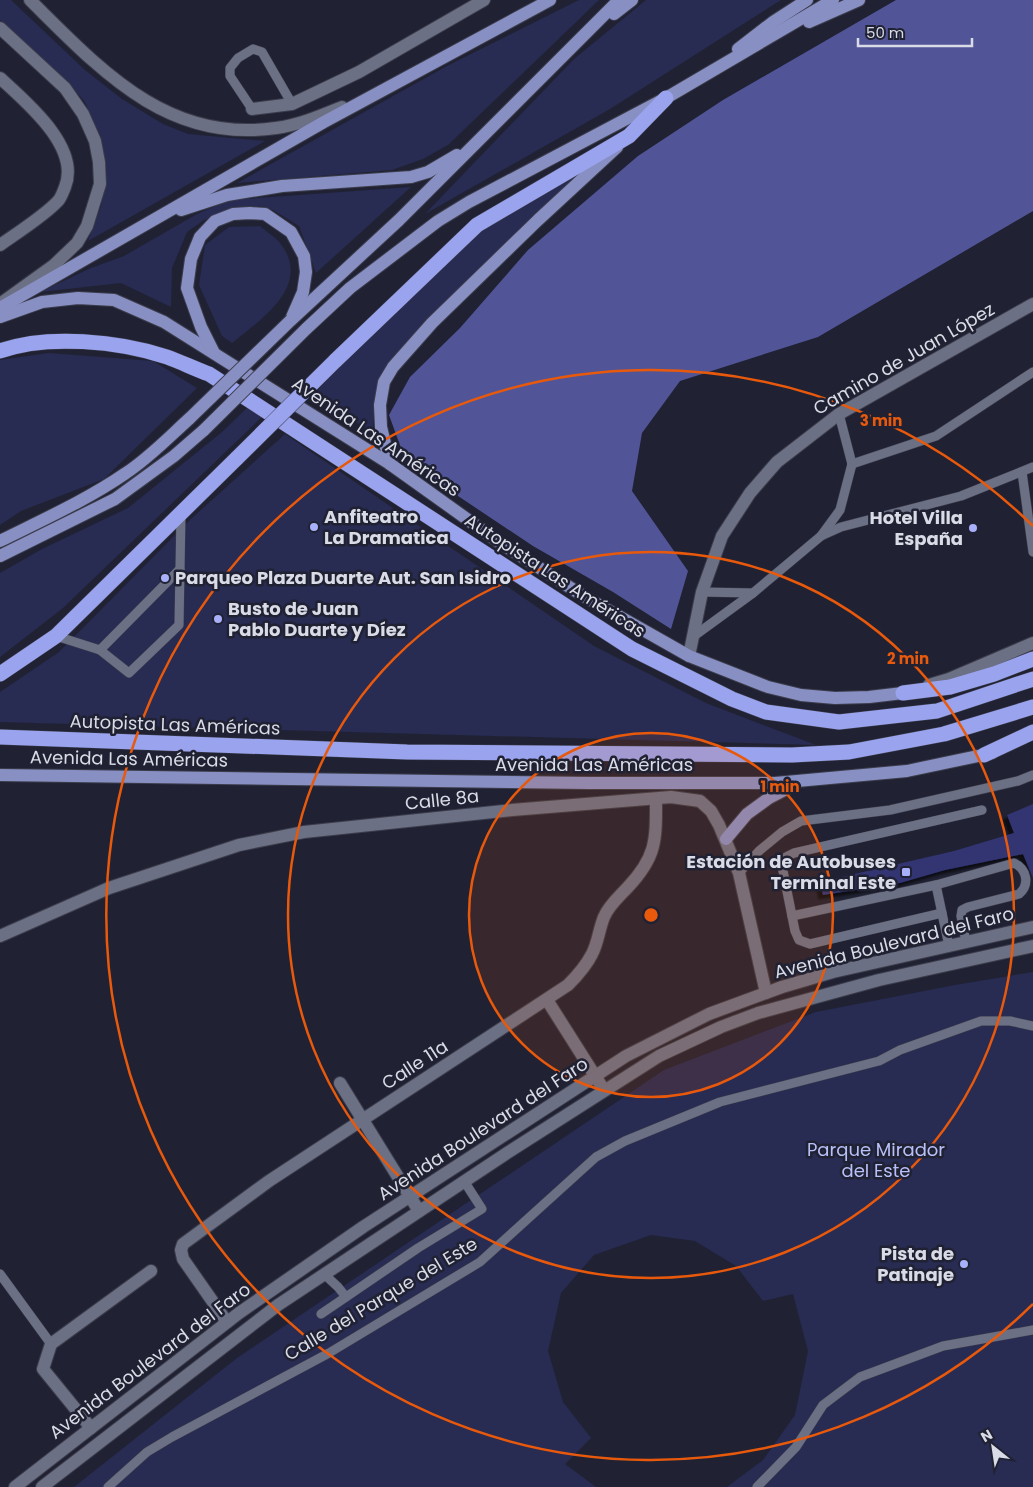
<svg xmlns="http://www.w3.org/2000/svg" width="1033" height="1487" font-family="Poppins,sans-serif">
<defs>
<filter id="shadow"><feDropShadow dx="-4.5" dy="4.5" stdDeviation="1" flood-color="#0009"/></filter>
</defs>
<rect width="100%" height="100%" fill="#202233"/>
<!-- green -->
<g fill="#282b52">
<path d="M 0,0 L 11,0 L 85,70 L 122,99 L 163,124 L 188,134 L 265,141 L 88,241 L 101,206 L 107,173 L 101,139 L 85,102 L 71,86 L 0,20 Z"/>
<path d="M 579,0 L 599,0 L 448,145 L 423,159 L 392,170 L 237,183 L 447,66 Z"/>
<path d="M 646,0 L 781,0 L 610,109 L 425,214 L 574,59 Z"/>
<path d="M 588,169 L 397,354 L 380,377 L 374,400 L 373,433 L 314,395 L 338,366 L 484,227 Z"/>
<path d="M 411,187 L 316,273 L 299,226 L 273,210 L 260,206 L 237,208 L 204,220 L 187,232 L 172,268 L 171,307 L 121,283 L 40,292 L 91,268 L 124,256 L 197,214 L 230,200 Z"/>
<path d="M 260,226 C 266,231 275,237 280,243 C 313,285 262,319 232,343 L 222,336 L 199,285 L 205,245 L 229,227 Z"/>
<path d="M 49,353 L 153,361 L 197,388 L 104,479 L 21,511 L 0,525 L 0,360 Z"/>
<path d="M 249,406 L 264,415 L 63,608 L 0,657 L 0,573 L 42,549 L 128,508 L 222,432 Z"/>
<path d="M 285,434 L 594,646 L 706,703 L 816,745 L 0,722 L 0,692 L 59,652 L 191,519 Z"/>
<path d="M 1033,972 L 1033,1487 L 727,1487 L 763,1460 L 795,1415 L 808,1351 L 793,1294 L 763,1301 L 736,1266 L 695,1241 L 651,1235 L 594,1255 L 561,1293 L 548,1351 L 563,1402 L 591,1438 L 565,1464 L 596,1487 L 74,1487 L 237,1358 L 664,1070 L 816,1012 L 955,985 Z"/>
</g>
<!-- forest -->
<path fill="#515597" d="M 896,0 L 1033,0 L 1033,211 L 818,337 L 680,381 L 642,433 L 632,491 L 688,571 L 671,629 L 613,592 L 533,546 L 443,486 L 401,448 L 389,415 L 410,377 L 460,328 L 528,250 L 638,156 L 723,100 Z"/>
<!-- building -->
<path fill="#323472" filter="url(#shadow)" d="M 1033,804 L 1033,878 L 1023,854 L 945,870 L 900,883 L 823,895 L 820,882 L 954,851 L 1014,833 L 1007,815 Z"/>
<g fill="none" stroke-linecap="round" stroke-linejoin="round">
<!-- service casing -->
<g stroke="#3c3d4c" stroke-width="10">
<g id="service">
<path d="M 252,109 L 230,76 L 230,68 L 238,58 L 253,49 L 262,52 L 292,104"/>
<path d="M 852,464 L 936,436 L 1033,372"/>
<path d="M 1022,472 L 1033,552"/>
<path d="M 821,536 L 841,527 L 961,496 L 1033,467"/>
<path d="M 702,592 L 753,593"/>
<path d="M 56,636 L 100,650 L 129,673 L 179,625 L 181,513"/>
<path d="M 694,636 L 753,593 L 821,536 L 840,510 L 852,464 L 839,414"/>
<path d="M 100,650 L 180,569"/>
<path d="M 739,873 L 759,851 L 782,832 L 801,821 L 890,810 L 1018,781 L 1033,775"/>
<path d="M 936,885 L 949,946"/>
<path d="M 942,913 L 810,944 L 799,940 L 795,931 L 782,866 L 786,857 L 794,853 L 982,810"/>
<path d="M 792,916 L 936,885 L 1014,863 C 1027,869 1030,885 1019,894 L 968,907 L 962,910 L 961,916 L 966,942"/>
<path d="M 0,1274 L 51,1344"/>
<path d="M 324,1274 L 338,1287 L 346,1297"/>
<path d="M 321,1314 L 418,1248 L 482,1209 L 464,1181"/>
<path d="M 108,1487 L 147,1452 L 172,1437 L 329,1353 L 480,1262 L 596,1157 L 625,1141 L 720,1102 L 879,1061 L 900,1050 L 981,1021 L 1010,1021 L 1033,1026"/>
<path d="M 757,1487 L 796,1447 L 823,1405 L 860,1377 L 943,1346 L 1033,1330"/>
</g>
</g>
<!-- minor casing -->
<g stroke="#3c3d4c" stroke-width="14">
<g id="minor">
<path d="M 0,78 C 26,102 81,147 65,187 C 63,192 61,198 58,201 C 44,216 17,233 0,245"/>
<path d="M 252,109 L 292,104 L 359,72 L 484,0"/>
<path d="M 689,656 L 702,592 L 722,536 L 750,493 L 777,462 L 839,414 L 1033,304"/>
<path d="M 0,936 L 109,888 L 239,845 L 304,832 L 512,810 L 671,797 L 700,801 L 711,811 L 719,825 L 739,873 L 766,993"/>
<path d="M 547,1000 L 604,1090"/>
<path d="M 340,1083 L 419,1211"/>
<path d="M 227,1322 L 183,1259 L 181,1250 L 183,1244 L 269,1181 L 568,985 C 577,976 586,966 592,954 C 598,943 599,929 604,917 C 609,905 619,897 628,887 C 657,856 656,840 656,799"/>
<path d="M 91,1428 L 43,1369 L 51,1344 L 151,1271"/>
</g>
</g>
<!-- tertiary casing -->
<g stroke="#3c3d4c" stroke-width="14">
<g id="tertiary">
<path d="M 30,0 C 100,69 167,144 276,128 C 299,125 320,116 342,107"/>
<path d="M 0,28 L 65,88 L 83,114 L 95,141 L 99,162 L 100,184 L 87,226 L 77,243 L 54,265 L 4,301"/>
<path d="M 15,1487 L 239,1313 L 363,1227 L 626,1056 L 709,1014 L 782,987 L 833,972 L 1033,927"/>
<path d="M 42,1487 L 278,1305 L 507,1153 L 659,1056 L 721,1027 L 758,1013 L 879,980 L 1033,946"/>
</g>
</g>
<!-- secondary casing -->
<g stroke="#3c3d4c" stroke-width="14">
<path id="secondary" d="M 929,685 L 949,679 L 1033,643"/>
</g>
<!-- primary casing -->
<g stroke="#3c3d4c" stroke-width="14">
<g id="primary">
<path d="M 614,14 L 632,0"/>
<path d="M 809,22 L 859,0"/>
<path d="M 738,49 L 773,22 L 807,0"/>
<path d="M 181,210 L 227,195 L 282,186 L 411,177 L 428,172 L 457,155"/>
<path d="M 0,308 L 324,122 L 550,0"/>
<path d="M 0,317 L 42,302 L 78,298 L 114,300 L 164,322 L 390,464 L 499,542 L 585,597 L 689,656 L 768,687 L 801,695 L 835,698 L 869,697 L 903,693"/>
<path d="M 291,320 L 399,220 L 619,0"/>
<path d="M 306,329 L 350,288 L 438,221 L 469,202 L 666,98 L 833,0"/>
<path d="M 214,353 L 201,327 L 187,288 L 191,259 L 200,237 L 215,221 L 233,214 L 250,213 L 265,214 L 291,232 L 304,256 L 306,272 L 303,292 L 292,317"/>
<path d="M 390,464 L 381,427 L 380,405 L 384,382 L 393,367 L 432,323 L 538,220 L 617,147"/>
<path d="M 0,541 C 42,520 87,500 126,473 C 149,458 169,437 190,418"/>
<path d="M 0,556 L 115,499 L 174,456 L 204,430"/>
<path d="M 0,775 L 589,783 L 775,783 L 907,771 L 992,753"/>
<path d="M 726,839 L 747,814 L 769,798 L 796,784"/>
</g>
</g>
<!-- motorway casing -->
<g stroke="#3c3d4c" stroke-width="16">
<g id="motorway">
<path d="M 0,351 C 47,334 119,341 167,357 C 181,362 195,369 209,374 L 632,649 L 732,699 L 766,712 L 839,722 L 937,711 L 1033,679"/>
<path d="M 335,361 L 477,225 L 629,136 L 666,98"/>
<path d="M 0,674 L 56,636 L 237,458"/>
<path d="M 903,693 L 950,687 L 994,674 L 1033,659"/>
<path d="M 0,737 L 407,752 L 792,755 L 849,752 L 944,734 L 1033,707"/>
<path d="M 984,755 L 1033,732"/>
</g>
</g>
<!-- service -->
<use href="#service" stroke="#6c7084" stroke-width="9"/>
<!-- minor -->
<use href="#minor" stroke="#6c7084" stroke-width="12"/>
<!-- tertiary -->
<use href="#tertiary" stroke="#6c7084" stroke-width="12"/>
<!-- secondary -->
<use href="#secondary" stroke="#6c7084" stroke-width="12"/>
<!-- primary -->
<use href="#primary" stroke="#888fc3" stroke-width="12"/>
<!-- motorway -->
<use href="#motorway" stroke="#9aa3ed" stroke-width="15"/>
<!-- primary-bridge casing -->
<g stroke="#3c3d4c" stroke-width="14" stroke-linecap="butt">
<g id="primary-bridge">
<path d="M 190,418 L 291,320"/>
<path d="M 204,430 L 306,329"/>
</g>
</g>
<!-- motorway-bridge casing -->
<g stroke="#3c3d4c" stroke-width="16" stroke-linecap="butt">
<path id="motorway-bridge" d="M 237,458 L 335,361"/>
</g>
<!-- primary-bridge -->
<use href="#primary-bridge" stroke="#888fc3" stroke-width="12"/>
<!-- motorway-bridge -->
<use href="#motorway-bridge" stroke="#9aa3ed" stroke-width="15"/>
</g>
<!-- distance rings -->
<circle cx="651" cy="915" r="182" fill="#e8590c" fill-opacity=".12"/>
<g fill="none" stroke="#e8590c" stroke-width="2.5">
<circle cx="651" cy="915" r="182"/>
<circle cx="651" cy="915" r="363"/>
<path d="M1033 1304A545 545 0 1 1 1033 526"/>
</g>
<!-- markers -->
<g fill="#a8b0fc" stroke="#202233" stroke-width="2">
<circle cx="314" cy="527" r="5"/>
<circle cx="973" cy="528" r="5"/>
<circle cx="165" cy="578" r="5"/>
<circle cx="218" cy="619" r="5"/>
<rect x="901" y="867" width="10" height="10" rx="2.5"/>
<circle cx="964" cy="1264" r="5"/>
</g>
<g text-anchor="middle" stroke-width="5" stroke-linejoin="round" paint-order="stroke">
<!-- street labels -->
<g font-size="18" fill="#d9dbe6" stroke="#202233">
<text transform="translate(904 359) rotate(-30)" y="6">Camino de Juan López</text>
<text transform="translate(376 437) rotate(34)" y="6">Avenida Las Américas</text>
<text transform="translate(555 576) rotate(33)" y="6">Autopista Las Américas</text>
<text transform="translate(175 725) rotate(2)" y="6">Autopista Las Américas</text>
<text transform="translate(129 759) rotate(1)" y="6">Avenida Las Américas</text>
<text x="594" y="771">Avenida Las Américas</text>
<text transform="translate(442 800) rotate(-6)" y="6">Calle 8a</text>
<text transform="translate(894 943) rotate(-14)" y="6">Avenida Boulevard del Faro</text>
<text transform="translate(415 1065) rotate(-33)" y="6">Calle 11a</text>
<text transform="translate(483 1129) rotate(-33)" y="6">Avenida Boulevard del Faro</text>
<text transform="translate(381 1299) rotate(-31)" y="6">Calle del Parque del Este</text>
<text transform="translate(150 1361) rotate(-37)" y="6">Avenida Boulevard del Faro</text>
</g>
<!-- poi labels -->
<g font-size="18" font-weight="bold" fill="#d9dbe6" stroke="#202233" text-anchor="start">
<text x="324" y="523">Anfiteatro<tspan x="324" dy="21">La Dramatica</tspan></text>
<text x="963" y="524" text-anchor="end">Hotel Villa<tspan x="963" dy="21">España</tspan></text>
<text x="175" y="584">Parqueo Plaza Duarte Aut. San Isidro</text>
<text x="228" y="615">Busto de Juan<tspan x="228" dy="21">Pablo Duarte y Díez</tspan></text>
<text x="896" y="868" text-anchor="end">Estación de Autobuses<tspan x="896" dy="21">Terminal Este</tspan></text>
<text x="954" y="1260" text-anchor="end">Pista de<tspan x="954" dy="21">Patinaje</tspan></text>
</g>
<!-- park labels -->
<g font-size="18" fill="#b8c0f9" stroke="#202233">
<text x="876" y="1156">Parque Mirador<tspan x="876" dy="21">del Este</tspan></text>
</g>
</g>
<circle cx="651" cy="915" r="8" fill="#e8590c" stroke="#202233" stroke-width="2.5"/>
<g font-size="15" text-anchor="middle" font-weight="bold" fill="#e8590c" stroke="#202233" stroke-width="5" stroke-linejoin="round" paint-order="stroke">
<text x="881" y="426">3 min</text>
<text x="908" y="664">2 min</text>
<text x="780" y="792">1 min</text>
</g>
<!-- north arrow -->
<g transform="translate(993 1447) rotate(330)" stroke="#202233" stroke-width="4" paint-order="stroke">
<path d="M0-4L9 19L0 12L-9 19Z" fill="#d9dbe6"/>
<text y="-8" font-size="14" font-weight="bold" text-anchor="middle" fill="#d9dbe6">N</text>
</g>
<!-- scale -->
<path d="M858 38v8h114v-8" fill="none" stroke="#d9dbe6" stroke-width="2.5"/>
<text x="866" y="38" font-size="15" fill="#d9dbe6" stroke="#202233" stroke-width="4" paint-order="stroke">50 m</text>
</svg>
